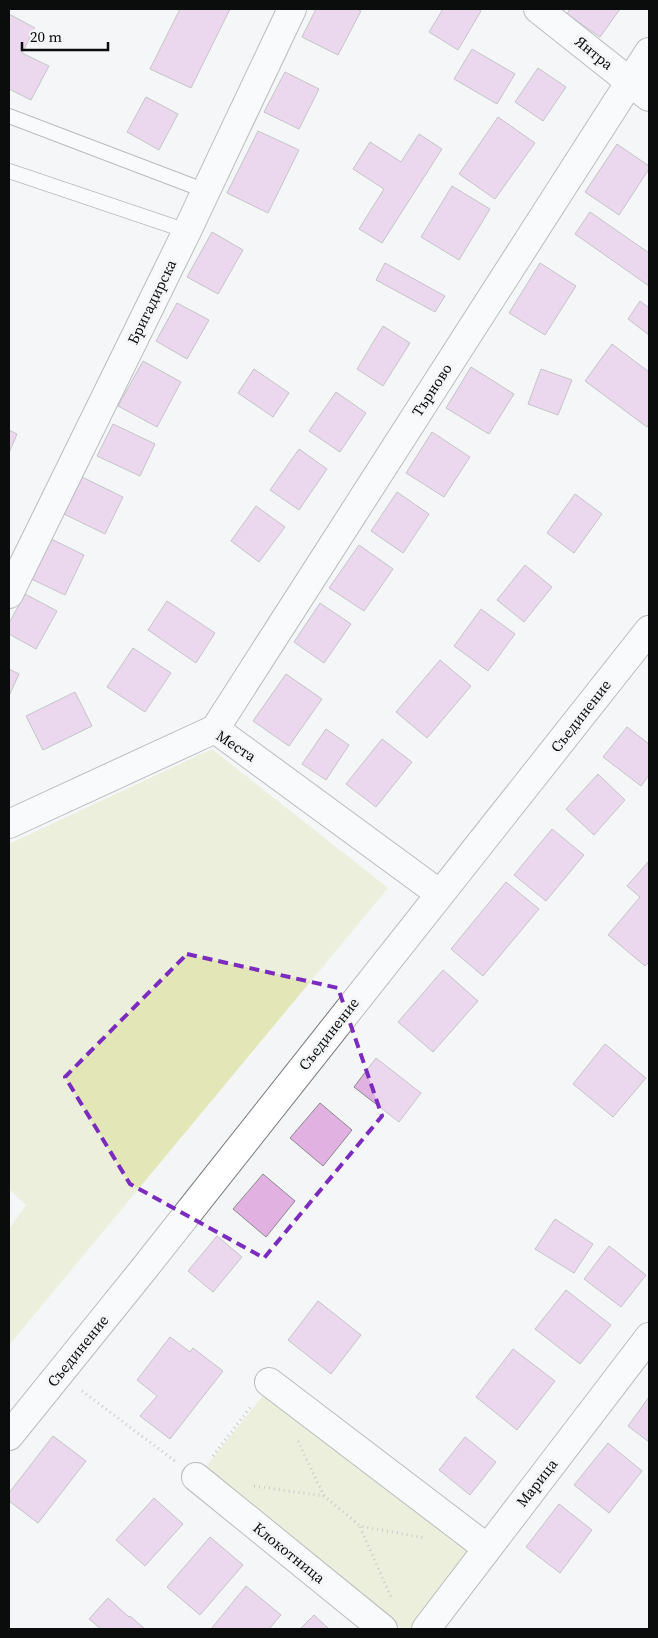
<svg xmlns="http://www.w3.org/2000/svg" width="658" height="1638" font-family="'Source Serif 4',serif">
<rect width="100%" height="100%" fill="#f4f5f7"/>
<!-- green -->
<g fill="#e3e7b8">
<path d="M 212,749 L 388,888 L 9,1345 L 9,1229 L 26,1205 L 9,1189 L 9,844 Z"/>
<path d="M 273,1383 L 477,1549 L 410,1629 L 381,1624 L 196,1479 Z"/>
</g>
<!-- building -->
<g fill="#e1b1e2" stroke="#8a898a">
<path d="M 180,9 L 230,9 L 191,88 L 150,69 Z"/>
<path d="M 316,9 L 357,9 L 361,11 L 338,55 L 302,37 Z"/>
<path d="M 443,9 L 478,9 L 481,11 L 458,50 L 429,32 Z"/>
<path d="M 570,9 L 620,9 L 600,37 L 567,14 Z"/>
<path d="M 9,14 L 35,28 L 22,53 L 49,66 L 31,100 L 9,89 Z"/>
<path d="M 472,49 L 515,74 L 497,104 L 454,79 Z"/>
<path d="M 538,68 L 566,87 L 543,121 L 515,102 Z"/>
<path d="M 285,72 L 319,89 L 299,129 L 264,112 Z"/>
<path d="M 146,97 L 178,114 L 159,150 L 127,132 Z"/>
<path d="M 498,117 L 535,143 L 495,199 L 459,174 Z"/>
<path d="M 258,131 L 299,150 L 268,213 L 227,193 Z"/>
<path d="M 419,134 L 442,149 L 382,243 L 359,229 L 384,189 L 353,169 L 370,142 L 401,162 Z"/>
<path d="M 617,144 L 649,166 L 649,169 L 619,215 L 585,192 Z"/>
<path d="M 452,186 L 490,209 L 459,260 L 421,237 Z"/>
<path d="M 590,212 L 649,253 L 649,286 L 575,234 Z"/>
<path d="M 212,232 L 243,250 L 218,294 L 187,277 Z"/>
<path d="M 385,263 L 445,296 L 435,312 L 376,280 Z"/>
<path d="M 540,263 L 576,286 L 545,335 L 509,313 Z"/>
<path d="M 640,301 L 649,308 L 649,335 L 628,319 Z"/>
<path d="M 177,303 L 209,320 L 187,359 L 156,341 Z"/>
<path d="M 383,326 L 410,343 L 383,386 L 357,369 Z"/>
<path d="M 612,344 L 649,372 L 649,424 L 647,427 L 585,381 Z"/>
<path d="M 143,361 L 181,382 L 157,427 L 118,406 Z"/>
<path d="M 471,367 L 514,394 L 489,434 L 446,408 Z"/>
<path d="M 254,369 L 289,393 L 273,417 L 238,393 Z"/>
<path d="M 541,369 L 572,380 L 558,415 L 528,404 Z"/>
<path d="M 336,392 L 366,413 L 340,452 L 309,431 Z"/>
<path d="M 113,424 L 155,444 L 140,476 L 97,456 Z"/>
<path d="M 9,430 L 17,434 L 9,453 Z"/>
<path d="M 432,432 L 470,457 L 444,497 L 406,473 Z"/>
<path d="M 299,449 L 327,469 L 299,510 L 270,490 Z"/>
<path d="M 80,476 L 123,497 L 105,534 L 62,513 Z"/>
<path d="M 397,492 L 429,514 L 403,553 L 371,531 Z"/>
<path d="M 575,494 L 602,514 L 574,553 L 547,533 Z"/>
<path d="M 256,506 L 285,527 L 259,562 L 231,541 Z"/>
<path d="M 43,535 L 84,555 L 65,595 L 23,575 Z"/>
<path d="M 359,545 L 393,569 L 364,611 L 329,588 Z"/>
<path d="M 525,565 L 552,587 L 524,622 L 497,600 Z"/>
<path d="M 25,594 L 57,611 L 36,649 L 9,634 L 9,623 Z"/>
<path d="M 167,601 L 215,633 L 196,663 L 148,630 Z"/>
<path d="M 320,603 L 351,624 L 324,663 L 294,642 Z"/>
<path d="M 481,609 L 515,634 L 488,671 L 454,646 Z"/>
<path d="M 133,648 L 171,673 L 145,712 L 107,687 Z"/>
<path d="M 440,660 L 471,686 L 427,738 L 396,712 Z"/>
<path d="M 9,669 L 19,674 L 9,696 Z"/>
<path d="M 286,674 L 322,699 L 289,746 L 253,721 Z"/>
<path d="M 75,692 L 92,726 L 43,750 L 26,716 Z"/>
<path d="M 627,727 L 649,744 L 649,775 L 641,786 L 603,757 Z"/>
<path d="M 326,729 L 349,745 L 326,780 L 302,764 Z"/>
<path d="M 382,739 L 412,762 L 376,807 L 346,784 Z"/>
<path d="M 598,774 L 625,800 L 594,835 L 566,809 Z"/>
<path d="M 552,829 L 584,855 L 546,901 L 514,875 Z"/>
<path d="M 649,861 L 649,962 L 645,966 L 608,935 L 640,897 L 627,886 Z"/>
<path d="M 506,882 L 539,909 L 483,976 L 451,949 Z"/>
<path d="M 443,970 L 478,1001 L 433,1052 L 398,1022 Z"/>
<path d="M 605,1044 L 646,1078 L 613,1117 L 573,1084 Z"/>
<path d="M 376,1058 L 421,1093 L 399,1122 L 354,1087 Z"/>
<path d="M 320,1103 L 352,1130 L 323,1166 L 290,1138 Z"/>
<path d="M 263,1174 L 295,1201 L 266,1237 L 233,1209 Z"/>
<path d="M 555,1219 L 593,1244 L 574,1273 L 535,1249 Z"/>
<path d="M 217,1236 L 242,1257 L 213,1292 L 188,1271 Z"/>
<path d="M 609,1246 L 646,1275 L 621,1307 L 584,1279 Z"/>
<path d="M 566,1290 L 611,1325 L 580,1364 L 535,1329 Z"/>
<path d="M 318,1301 L 361,1335 L 331,1374 L 288,1340 Z"/>
<path d="M 170,1337 L 190,1352 L 193,1348 L 223,1371 L 170,1439 L 140,1416 L 157,1396 L 137,1380 Z"/>
<path d="M 513,1349 L 555,1381 L 517,1430 L 476,1397 Z"/>
<path d="M 649,1397 L 649,1442 L 628,1426 Z"/>
<path d="M 53,1436 L 86,1461 L 38,1523 L 9,1501 L 9,1493 Z"/>
<path d="M 465,1437 L 496,1462 L 470,1495 L 439,1470 Z"/>
<path d="M 608,1443 L 642,1471 L 609,1513 L 574,1485 Z"/>
<path d="M 154,1498 L 183,1524 L 145,1566 L 116,1540 Z"/>
<path d="M 559,1504 L 592,1530 L 560,1573 L 526,1547 Z"/>
<path d="M 210,1537 L 243,1565 L 200,1615 L 167,1587 Z"/>
<path d="M 246,1586 L 281,1615 L 269,1629 L 211,1629 Z"/>
<path d="M 108,1598 L 129,1617 L 130,1616 L 145,1629 L 101,1629 L 89,1619 Z"/>
<path d="M 314,1615 L 329,1629 L 300,1629 Z"/>
</g>
<g fill="none" stroke-linecap="round" stroke-linejoin="round">
<!-- service casing -->
<g stroke="#747576" stroke-width="16">
<g id="service">
<path d="M 9,116 L 206,191"/>
<path d="M 9,171 L 187,231"/>
</g>
</g>
<!-- minor casing -->
<g stroke="#747576" stroke-width="30">
<g id="minor">
<path d="M 538,9 L 649,97"/>
<path d="M 9,594 L 187,231 L 292,9"/>
<path d="M 215,729 L 649,52"/>
<path d="M 9,824 L 215,729 L 440,894"/>
<path d="M 269,1382 L 487,1548"/>
<path d="M 196,1477 L 383,1629"/>
<path d="M 426,1629 L 649,1337"/>
</g>
</g>
<!-- tertiary casing -->
<g stroke="#747576" stroke-width="30">
<path id="tertiary" d="M 9,1436 L 143,1270 L 649,630"/>
</g>
<!-- path -->
<g stroke="#939496" stroke-width="3" stroke-dasharray="1 4" stroke-linecap="butt">
<path d="M 82,1391 L 175,1461"/>
<path d="M 298,1441 L 324,1496"/>
<path d="M 213,1456 L 252,1405"/>
<path d="M 254,1486 L 324,1496 L 360,1526 L 425,1538"/>
<path d="M 360,1527 L 391,1597"/>
</g>
<!-- service -->
<use href="#service" stroke="#fff" stroke-width="14"/>
<!-- minor -->
<use href="#minor" stroke="#fff" stroke-width="28"/>
<!-- tertiary -->
<use href="#tertiary" stroke="#fff" stroke-width="28"/>
</g>
<!-- marked area -->
<path d="M0 0H658V1638H0ZM 187,954 L 338,988 L 382,1116 L 264,1258 L 130,1184 L 65,1077 Z" fill="#f4f5f7" fill-opacity=".55" fill-rule="evenodd"/>
<path fill="none" stroke="#7b2cbf" stroke-width="4" stroke-dasharray="10 6" stroke-linejoin="round" d="M 187,954 L 338,988 L 382,1116 L 264,1258 L 130,1184 L 65,1077 Z"/>
<g text-anchor="middle" stroke-width="5" stroke-linejoin="round" paint-order="stroke">
<!-- street labels -->
<g font-size="15" fill="#0b0c0c" stroke="#f4f5f7">
<text transform="translate(594 53) rotate(39)" y="5">Янтра</text>
<text transform="translate(152 302) rotate(-64)" y="5">Бригадирска</text>
<text transform="translate(432 390) rotate(-57)" y="5">Търново</text>
<text transform="translate(581 716) rotate(-52)" y="5">Съединение</text>
<text transform="translate(236 746) rotate(33)" y="5">Места</text>
<text transform="translate(329 1034) rotate(-52)" y="5">Съединение</text>
<text transform="translate(78 1351) rotate(-51)" y="5">Съединение</text>
<text transform="translate(537 1483) rotate(-52)" y="5">Марица</text>
<text transform="translate(289 1553) rotate(39)" y="5">Клокотница</text>
</g>
</g>
<!-- border -->
<rect width="658" height="1638" fill="none" stroke="#0b0c0c" stroke-width="20"/>
<!-- scale -->
<path d="M22 42v8h86v-8" fill="none" stroke="#0b0c0c" stroke-width="2.5"/>
<text x="30" y="42" font-size="15" fill="#0b0c0c" stroke="#f4f5f7" stroke-width="4" paint-order="stroke">20 m</text>
</svg>
